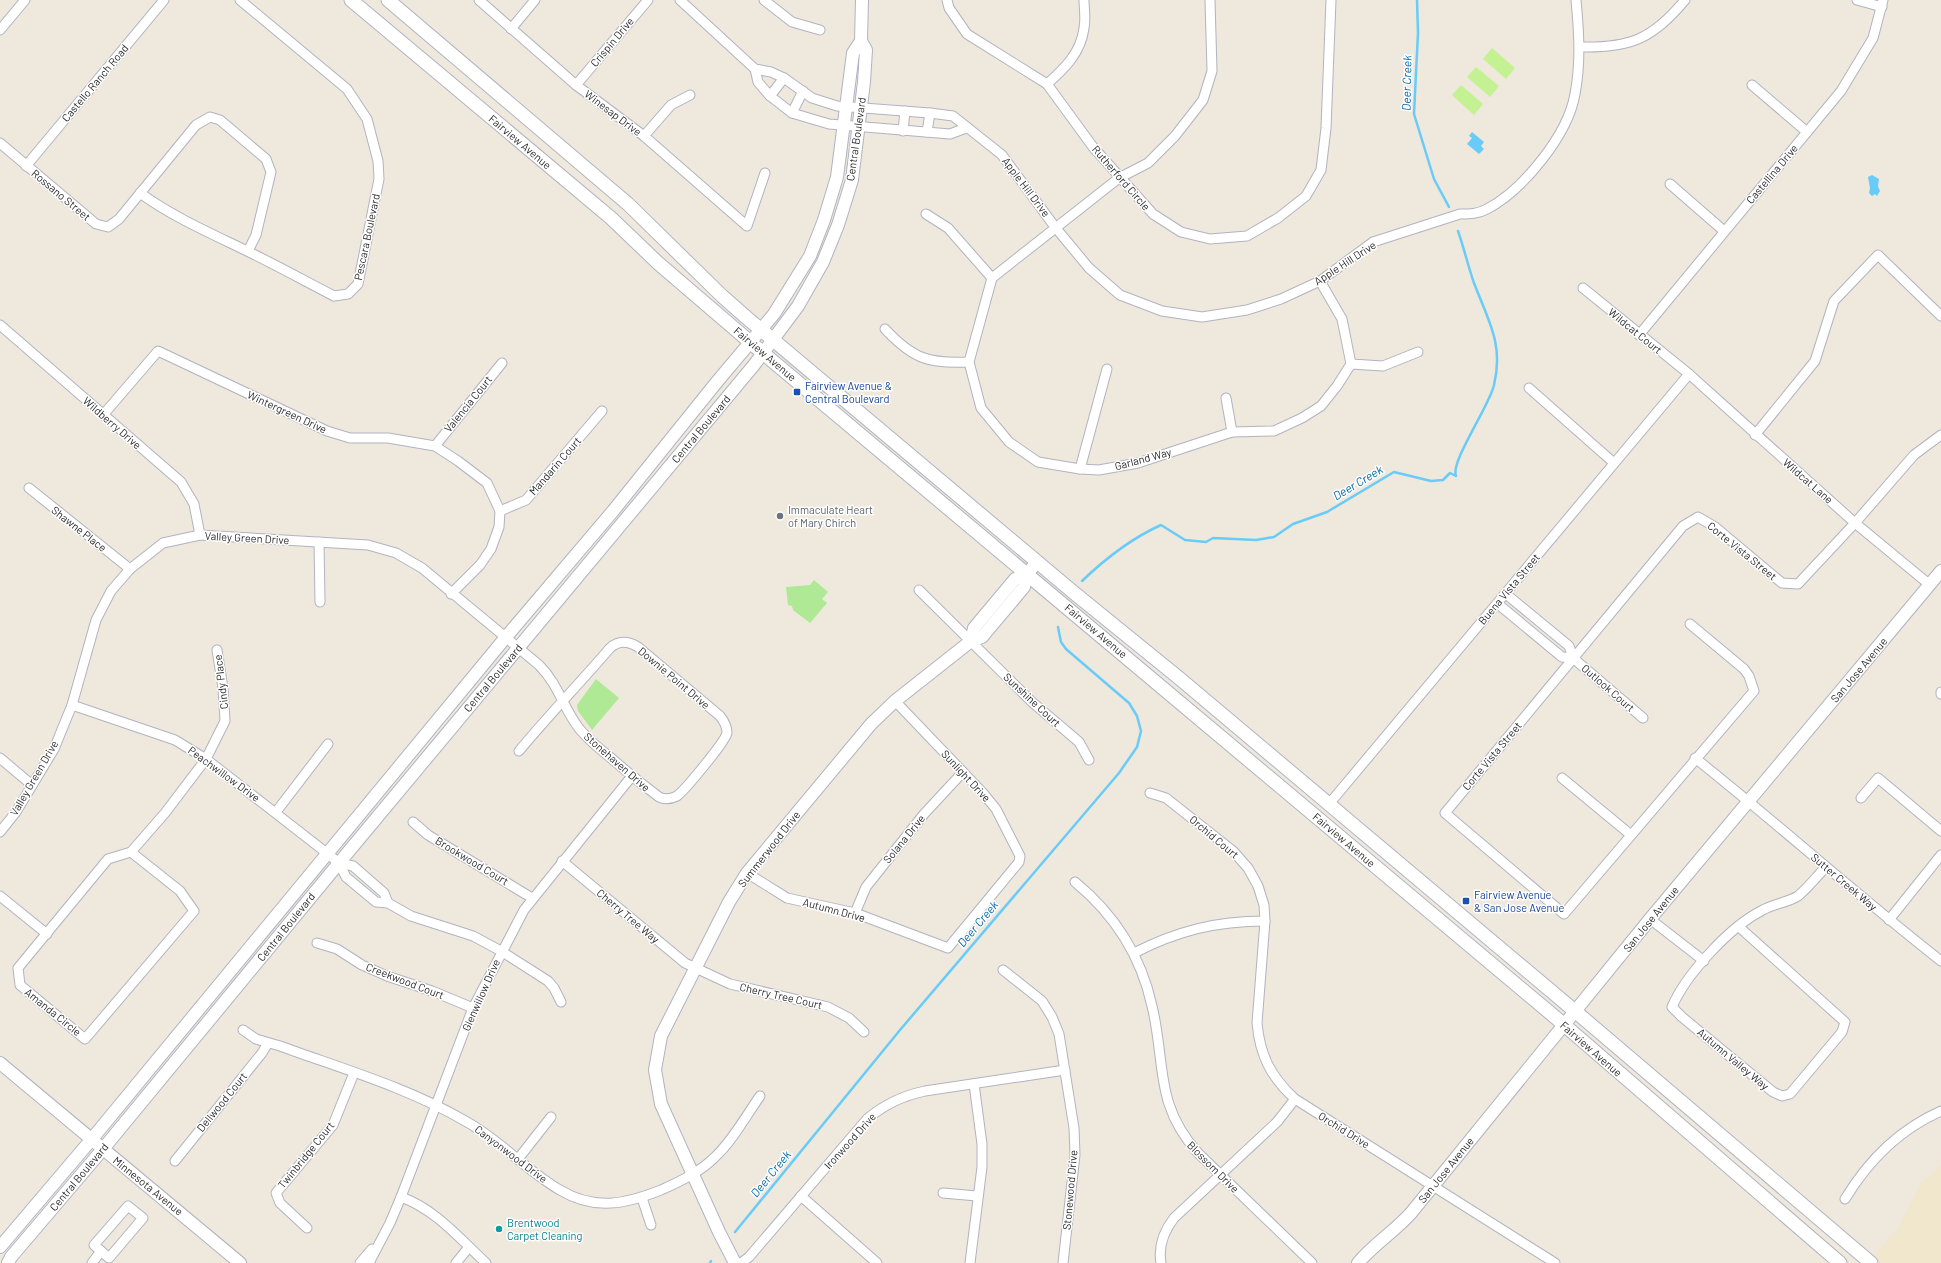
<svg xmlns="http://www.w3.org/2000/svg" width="1941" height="1263" font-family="Barlow,sans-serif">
<rect width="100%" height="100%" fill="#efe8dd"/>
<!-- education -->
<path fill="#f1e7cc" d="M 1941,1166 L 1941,1263 L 1879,1263 L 1872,1257 L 1898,1228 L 1921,1183 Z"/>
<!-- green -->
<g fill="#afe996">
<path d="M 814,580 L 828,592 L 822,599 L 827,603 L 810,623 L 793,610 L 792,606 L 788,605 L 786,587 L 810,585 Z"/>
<path d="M 596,679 L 619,698 L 592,730 L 578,711 L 577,705 Z"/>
</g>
<!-- pitch -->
<g fill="#c4f191">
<path d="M 1492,48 L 1515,68 L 1506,79 L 1483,59 Z"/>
<path d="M 1476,67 L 1499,86 L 1490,97 L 1467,77 Z"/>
<path d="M 1461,85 L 1483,104 L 1474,115 L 1452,95 Z"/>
</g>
<!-- water -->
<g fill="#69ccf8">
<path d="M 1472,132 L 1484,142 L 1481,146 L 1484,149 L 1479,154 L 1467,144 L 1472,138 L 1469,136 Z"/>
<path d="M 1872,175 L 1879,179 L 1878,186 L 1880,191 L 1877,196 L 1875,194 L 1872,196 L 1869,193 L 1870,188 L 1868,177 Z"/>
</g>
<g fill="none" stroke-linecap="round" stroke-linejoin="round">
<!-- stream -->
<g stroke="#69ccf8" stroke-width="2.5">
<path d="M 1417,0 L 1418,33 L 1414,114 L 1434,179 L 1449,207"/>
<path d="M 1082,581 C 1105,559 1132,538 1161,525 L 1185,540 L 1206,542 L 1213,538 L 1256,540 L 1274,537 L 1293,524 L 1327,512 L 1394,472 L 1431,481 L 1443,480 L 1450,473 L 1456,476 C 1450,462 1490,405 1494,385 C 1504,344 1488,320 1474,283 C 1468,266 1464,248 1458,231"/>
<path d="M 735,1232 L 900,1030 L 1119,773 L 1137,747 L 1141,731 L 1137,716 L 1129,703 L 1066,649 L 1061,642 L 1058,627"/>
<path d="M 710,1263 L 711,1261"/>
</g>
<!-- minor casing -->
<g stroke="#b1b3c1" stroke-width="11">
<g id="minor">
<path d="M 479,0 L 576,85 L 644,136 L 747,226 L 765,173"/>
<path d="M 680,0 L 755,69 L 771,72 L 784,78 L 812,98 L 837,106 L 930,113 L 953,116 L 1002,155 L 1055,227 L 1089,268 L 1120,295 L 1162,311 L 1202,317 L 1247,310 L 1281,299 L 1320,281 L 1373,242 L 1460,214 C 1470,214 1478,214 1487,209 C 1523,190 1568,135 1575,94 C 1581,62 1579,32 1576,0"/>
<path d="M 764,0 L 792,22 L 820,30"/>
<path d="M 947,0 L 949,8 L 967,34 L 1047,84 L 1093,147 L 1153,214 L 1181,232 L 1210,239 L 1247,236 L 1278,218 L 1306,196 L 1321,170 L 1326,128 L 1331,0"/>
<path d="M 1210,0 L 1212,71 L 1203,100 L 1175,136 L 1148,163 L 1119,178 L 992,278 L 969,362 L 981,408 L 1009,442 L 1038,462 L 1080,469 L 1099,470 L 1138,463 L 1232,432 L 1274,431 L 1302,418 L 1321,406 L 1337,386 L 1351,364 L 1342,319 L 1320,281"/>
<path d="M 1857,0 L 1882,7"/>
<path d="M 511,29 L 535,0"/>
<path d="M 0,30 L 25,0"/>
<path d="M 1581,47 C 1630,48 1653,39 1685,0"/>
<path d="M 755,69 L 758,82 L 770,96 L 792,113 L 829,124 L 950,134 L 966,128"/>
<path d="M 1047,84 C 1064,69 1081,53 1084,28 C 1086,19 1084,9 1084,0"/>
<path d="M 576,85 L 648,0"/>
<path d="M 1752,85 L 1807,132"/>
<path d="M 770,96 L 784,78"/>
<path d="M 792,113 L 803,91"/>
<path d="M 903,131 L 905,111"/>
<path d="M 927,132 L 930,113"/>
<path d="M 644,136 L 671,105 L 690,95"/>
<path d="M 0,143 L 96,224 L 108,227 L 119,219 L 196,125 L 210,117 L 220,120 L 266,159 L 271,172 L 256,235 L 248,251"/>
<path d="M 26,166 L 164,0"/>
<path d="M 1670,184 L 1724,231"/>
<path d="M 140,193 C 173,217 210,233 247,251 C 276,265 305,281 334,296 L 348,294 L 358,284 L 379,179 L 378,161 L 367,119 L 347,89 L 240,0"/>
<path d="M 926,214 L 948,228 L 992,278"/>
<path d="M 1583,288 L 1689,374 L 1855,523 L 1930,585"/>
<path d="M 0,325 L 181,482 L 194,504 L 200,535"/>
<path d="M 885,329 C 913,359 929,364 969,362"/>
<path d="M 1639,335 L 1841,91 L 1873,38 L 1883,0"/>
<path d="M 1351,364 L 1383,366 L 1418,352"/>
<path d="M 1529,388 L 1614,463"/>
<path d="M 1226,398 L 1232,432"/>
<path d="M 103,415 L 158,351 L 327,431 L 350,438 L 388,438 L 435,446 L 458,461 L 487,483 L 500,511 L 499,527 L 491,549 L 480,565 L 451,594"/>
<path d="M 1755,435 L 1815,361 L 1834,301 L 1878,255 L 1941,316"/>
<path d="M 435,446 L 502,363"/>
<path d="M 1080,469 L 1107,369"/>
<path d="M 29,488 L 130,569"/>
<path d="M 500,511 L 526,500 L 602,411"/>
<path d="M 319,542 L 320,602"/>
<path d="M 919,590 L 1032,702 L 1079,742 L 1089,760"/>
<path d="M 1506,594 L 1569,646 L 1573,658 L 1643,718"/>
<path d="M 1498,604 L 1562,657 L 1573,658"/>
<path d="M 1690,624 L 1744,669 L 1749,676 L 1754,691 L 1564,914 L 1445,813 L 1683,526 L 1698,517 L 1715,527 L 1782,583 L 1798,584 L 1855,523 L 1914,455 L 1941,435"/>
<path d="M 1941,692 L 1941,694"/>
<path d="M 72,705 L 175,740 L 206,759 L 328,854 L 339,863 L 346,877 L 376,902 L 388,903 L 411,916 L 473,936 L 501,951 L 548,981 L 554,988 L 561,1002"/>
<path d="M 0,758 L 32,785"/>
<path d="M 1695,758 C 1778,824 1858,896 1941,961"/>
<path d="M 1562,778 L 1631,835"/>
<path d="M 1150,793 L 1166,798 L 1233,851 L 1248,868 L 1258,886 L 1264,905 L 1265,921 L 1257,1023 C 1260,1056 1271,1077 1295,1099 L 1555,1263"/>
<path d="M 1861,798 L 1878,778 L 1941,831"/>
<path d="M 1329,804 L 1689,374"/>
<path d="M 276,812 L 328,744"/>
<path d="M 413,822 L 428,835 L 532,898"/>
<path d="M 0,832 L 16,812 L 54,749 L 72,705 L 96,620 L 111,591 L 130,569 L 163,543 L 200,535 L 368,545 L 396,553 L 422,568 L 539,665 C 558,684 563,707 578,727 C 587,739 600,749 611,758 C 627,772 643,785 659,797 C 665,800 671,799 677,796 C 685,790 725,742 727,733 C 727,727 724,721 720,716 L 638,647 C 628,641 619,640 610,648 C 580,683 548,716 519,751"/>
<path d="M 131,852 L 180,891 L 194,911 L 85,1039 L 20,985 L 18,968 L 108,859 L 131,852 L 165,813 L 206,759 L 225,721 L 223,688 L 217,650"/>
<path d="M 562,861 L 685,963 L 730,984 L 828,1007 L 849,1018 L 864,1032"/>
<path d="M 339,863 L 353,866 L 384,893 L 388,903"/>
<path d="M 747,873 L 787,898 L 855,913 L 948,948 L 1019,862 L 1020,856 L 996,809 L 983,793 L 895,701"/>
<path d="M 1075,882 C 1114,914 1141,956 1152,1006 C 1166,1064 1154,1104 1198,1153 L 1312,1263"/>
<path d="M 0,896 L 47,934"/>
<path d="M 855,913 L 866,887 L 924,814 L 963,772"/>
<path d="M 1650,919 L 1704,961"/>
<path d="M 1889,920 L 1941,855"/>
<path d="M 1738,926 L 1845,1022 L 1842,1032 L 1790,1094 L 1782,1096 L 1773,1092 L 1682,1017 L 1672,1007 C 1686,974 1730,927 1761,911 C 1772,904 1787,903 1798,896 C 1808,888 1817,876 1826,867"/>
<path d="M 317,943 L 337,949 L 362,965 L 387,976 L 432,991 L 473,1008"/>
<path d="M 1134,953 C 1177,931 1216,921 1265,921"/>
<path d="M 1003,970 L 1042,1001 L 1052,1017 L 1059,1034 L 1074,1128 L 1075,1155 L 1063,1263"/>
<path d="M 243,1030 L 256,1039 L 280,1046 C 343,1069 409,1088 467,1122 C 501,1141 527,1171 560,1190 C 595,1211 626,1204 661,1190 C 681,1181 700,1172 715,1157 C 733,1140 746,1116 760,1096"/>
<path d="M 518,1159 L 551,1117"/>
<path d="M 175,1161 L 262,1053 L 268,1043"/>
<path d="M 943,1193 L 977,1196"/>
<path d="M 801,1196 L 877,1263"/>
<path d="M 401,1197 C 435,1209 460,1239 486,1263"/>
<path d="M 642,1198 L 651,1225"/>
<path d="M 1845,1199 C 1868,1161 1900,1129 1941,1111"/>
<path d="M 128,1206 L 143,1218 L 109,1258 L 94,1245 Z"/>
<path d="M 307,1228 L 280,1203 L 276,1193 L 333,1125 L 354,1073"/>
<path d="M 92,1263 L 101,1251"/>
<path d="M 360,1263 L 372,1249"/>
<path d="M 369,1263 L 390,1223 L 401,1197 L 473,1008 L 524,910 L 632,776"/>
<path d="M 456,1263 L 469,1247"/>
<path d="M 741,1263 L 749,1257 L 868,1118 C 886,1104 902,1096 925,1091 L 1065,1070"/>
<path d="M 970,1263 L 982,1167 L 982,1144 L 974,1084"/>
<path d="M 1161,1263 C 1158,1246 1164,1231 1174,1218 L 1277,1122 L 1295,1099"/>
</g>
</g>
<!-- tertiary casing -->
<g stroke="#b1b3c1" stroke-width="14">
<g id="tertiary">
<path d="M 971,641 L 974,628 L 1015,579 L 1027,574 L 1037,562"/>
<path d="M 0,1063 L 240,1263"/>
<path d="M 0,1247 L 91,1140 L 506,637 L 613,511 L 716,383 L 774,314 L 810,256 L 824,220 L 837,177 L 853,53 L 861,41"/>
<path d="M 8,1263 L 11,1257 L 103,1149 L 339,863 L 754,365 L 798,306 L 823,262 L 838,225 L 852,180 L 864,82 L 866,50 L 861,41 L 862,0"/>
<path d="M 735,1263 L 719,1232 L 661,1104 L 655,1070 L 661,1036 L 729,902 L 747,873 L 871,724 L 895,701 L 971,641 L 982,637 L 1024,587 L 1027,574"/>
<path d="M 1358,1263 C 1374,1244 1395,1231 1411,1213 L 1650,919 L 1941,571"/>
</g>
</g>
<!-- secondary casing -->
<g stroke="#b1b3c1" stroke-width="15">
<g id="secondary">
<path d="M 351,0 L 611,218 L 658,263 L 763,353 L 1555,1017 L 1840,1263"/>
<path d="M 388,0 L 628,204 L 722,296 L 747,318 L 1073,592 L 1179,678 L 1576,1012 L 1871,1263"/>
</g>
</g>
<!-- minor -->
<use href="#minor" stroke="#fff" stroke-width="9"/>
<!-- tertiary -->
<use href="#tertiary" stroke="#fff" stroke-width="12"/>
<!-- secondary -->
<use href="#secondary" stroke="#fff" stroke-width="13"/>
</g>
<!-- markers -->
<g fill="#1a4fb4" stroke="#fff" stroke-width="1.5">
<rect x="793" y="388" width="8" height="8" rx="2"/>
<rect x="1462" y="897" width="8" height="8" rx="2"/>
</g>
<circle fill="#6b7280" stroke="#fff" stroke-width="1.5" cx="780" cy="516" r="4"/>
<circle fill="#0f9aa8" stroke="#fff" stroke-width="1.5" cx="499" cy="1229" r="4"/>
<g text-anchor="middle" stroke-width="3" stroke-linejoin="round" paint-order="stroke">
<!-- street labels -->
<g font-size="11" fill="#2c2c2c" stroke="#fff">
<text transform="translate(612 42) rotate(-50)" y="4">Crispin Drive</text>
<text transform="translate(95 83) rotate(-50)" y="4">Castello Ranch Road</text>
<text transform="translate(613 113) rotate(37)" y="4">Winesap Drive</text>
<text transform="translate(856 139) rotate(-82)" y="4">Central Boulevard</text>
<text transform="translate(520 142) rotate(40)" y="4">Fairview Avenue</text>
<text transform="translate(1772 174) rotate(-50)" y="4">Castellina Drive</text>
<text transform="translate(1121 178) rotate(49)" y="4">Rutherford Circle</text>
<text transform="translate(1026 187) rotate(53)" y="4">Apple Hill Drive</text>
<text transform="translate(61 195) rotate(40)" y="4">Rossano Street</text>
<text transform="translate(367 237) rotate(-78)" y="4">Pescara Boulevard</text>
<text transform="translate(1345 263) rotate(-33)" y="4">Apple Hill Drive</text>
<text transform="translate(1635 331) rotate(39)" y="4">Wildcat Court</text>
<text transform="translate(765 354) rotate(40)" y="4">Fairview Avenue</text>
<text transform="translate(468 404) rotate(-51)" y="4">Valencia Court</text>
<text transform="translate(287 412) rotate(25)" y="4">Wintergreen Drive</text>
<text transform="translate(112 423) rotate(41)" y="4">Wildberry Drive</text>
<text transform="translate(701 429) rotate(-50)" y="4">Central Boulevard</text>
<text transform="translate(1143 459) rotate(-15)" y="4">Garland Way</text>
<text transform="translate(555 466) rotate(-49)" y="4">Mandarin Court</text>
<text transform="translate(1808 481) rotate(41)" y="4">Wildcat Lane</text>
<text transform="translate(79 529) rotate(38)" y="4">Shawne Place</text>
<text transform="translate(247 538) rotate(3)" y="4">Valley Green Drive</text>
<text transform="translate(1742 551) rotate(39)" y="4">Corte Vista Street</text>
<text transform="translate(1509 589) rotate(-50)" y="4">Buena Vista Street</text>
<text transform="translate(1096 631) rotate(40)" y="4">Fairview Avenue</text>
<text transform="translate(1859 670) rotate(-50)" y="4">San Jose Avenue</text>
<text transform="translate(493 678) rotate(-50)" y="4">Central Boulevard</text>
<text transform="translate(674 678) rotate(40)" y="4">Downie Point Drive</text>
<text transform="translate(221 682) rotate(-97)" y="4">Cindy Place</text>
<text transform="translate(1608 688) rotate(41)" y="4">Outlook Court</text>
<text transform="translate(1032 700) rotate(43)" y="4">Sunshine Court</text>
<text transform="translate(1492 756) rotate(-50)" y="4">Corte Vista Street</text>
<text transform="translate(617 762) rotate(41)" y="4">Stonehaven Drive</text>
<text transform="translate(224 774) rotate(36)" y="4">Peachwillow Drive</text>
<text transform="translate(966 776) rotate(47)" y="4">Sunlight Drive</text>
<text transform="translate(34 778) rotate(-60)" y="4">Valley Green Drive</text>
<text transform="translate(1214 837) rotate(40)" y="4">Orchid Court</text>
<text transform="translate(904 839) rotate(-51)" y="4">Solana Drive</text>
<text transform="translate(1344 840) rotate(40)" y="4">Fairview Avenue</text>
<text transform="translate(769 849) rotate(-52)" y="4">Summerwood Drive</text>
<text transform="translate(472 861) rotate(31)" y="4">Brookwood Court</text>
<text transform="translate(1844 882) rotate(40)" y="4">Sutter Creek Way</text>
<text transform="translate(834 910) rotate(15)" y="4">Autumn Drive</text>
<text transform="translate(628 916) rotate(40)" y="4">Cherry Tree Way</text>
<text transform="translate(1651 919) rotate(-51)" y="4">San Jose Avenue</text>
<text transform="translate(286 927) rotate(-51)" y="4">Central Boulevard</text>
<text transform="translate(405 981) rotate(21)" y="4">Creekwood Court</text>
<text transform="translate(481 995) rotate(-66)" y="4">Glenwillow Drive</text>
<text transform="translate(781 996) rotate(13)" y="4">Cherry Tree Court</text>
<text transform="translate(53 1012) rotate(39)" y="4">Amanda Circle</text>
<text transform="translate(1591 1049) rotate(41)" y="4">Fairview Avenue</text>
<text transform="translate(1733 1059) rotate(40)" y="4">Autumn Valley Way</text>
<text transform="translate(222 1102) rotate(-51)" y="4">Dellwood Court</text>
<text transform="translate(1344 1130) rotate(32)" y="4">Orchid Drive</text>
<text transform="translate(850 1141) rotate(-48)" y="4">Ironwood Drive</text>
<text transform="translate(511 1154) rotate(37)" y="4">Canyonwood Drive</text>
<text transform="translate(306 1155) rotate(-51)" y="4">Twinbridge Court</text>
<text transform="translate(1213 1167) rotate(45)" y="4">Blossom Drive</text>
<text transform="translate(1446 1170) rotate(-51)" y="4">San Jose Avenue</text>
<text transform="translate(79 1177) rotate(-50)" y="4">Central Boulevard</text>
<text transform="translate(148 1186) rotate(39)" y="4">Minnesota Avenue</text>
<text transform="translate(1070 1190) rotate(-85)" y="4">Stonewood Drive</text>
</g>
<!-- transit labels -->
<g font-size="11" fill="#164399" stroke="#fff" text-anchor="start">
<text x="805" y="390">Fairview Avenue &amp;<tspan x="805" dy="13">Central Boulevard</tspan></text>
<text x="1474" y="899">Fairview Avenue<tspan x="1474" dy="13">&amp; San Jose Avenue</tspan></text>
</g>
<!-- worship labels -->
<g font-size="11" fill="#5b616d" stroke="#fff" text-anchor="start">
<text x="788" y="514">Immaculate Heart<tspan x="788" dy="13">of Mary Chirch</tspan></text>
</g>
<!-- culture labels -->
<g font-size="11" fill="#0d838f" stroke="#fff" text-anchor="start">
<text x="507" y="1227">Brentwood<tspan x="507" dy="13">Carpet Cleaning</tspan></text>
</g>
<!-- water labels -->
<g font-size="12" font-style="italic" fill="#0369aa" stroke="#fff">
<text transform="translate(1407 83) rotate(-89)" y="4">Deer Creek</text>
<text transform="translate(1358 483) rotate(-31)" y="4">Deer Creek</text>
<text transform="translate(978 924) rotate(-50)" y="4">Deer Creek</text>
<text transform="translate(771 1174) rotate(-51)" y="4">Deer Creek</text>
</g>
</g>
</svg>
